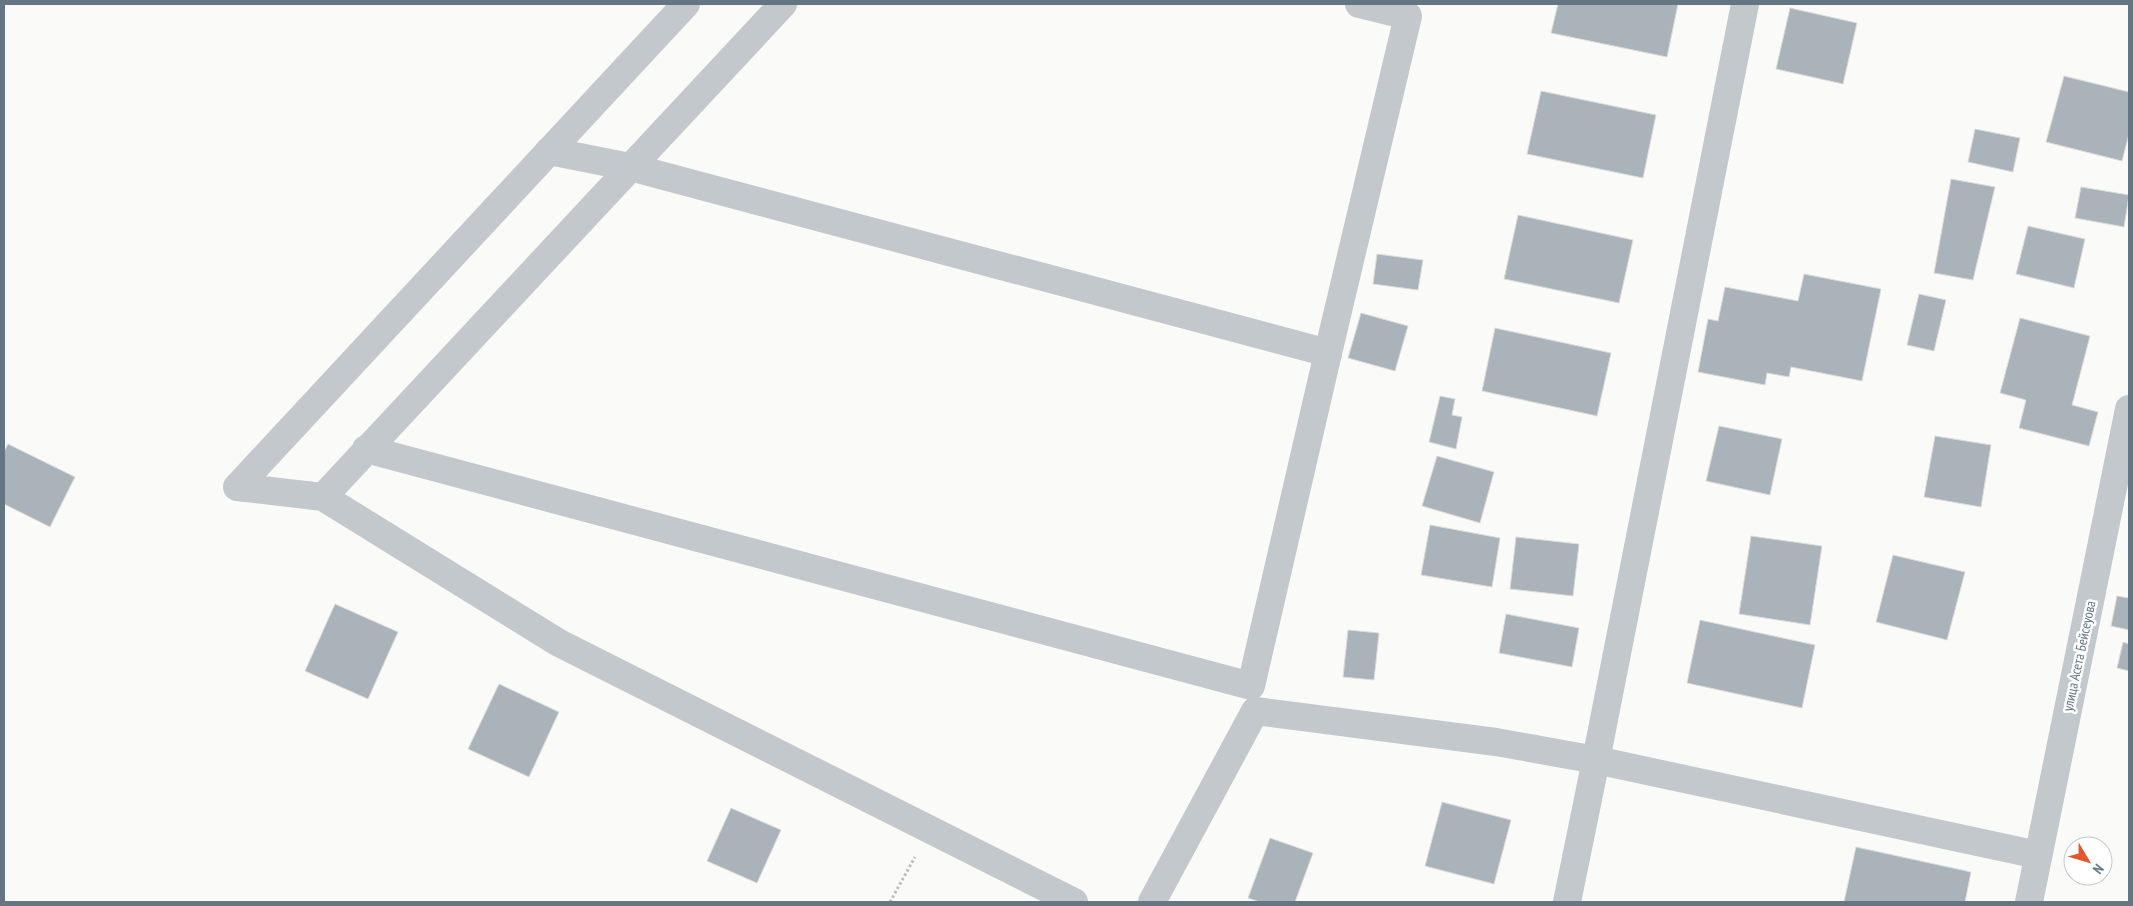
<svg xmlns="http://www.w3.org/2000/svg" width="2133" height="906" font-family="'PT Sans Narrow',sans-serif">
<rect width="100%" height="100%" fill="#fafaf8"/>
<!-- building -->
<g fill="#aab3b9" stroke="#dcdcda">
<path d="M 1558,4 L 1678,4 L 1667,57 L 1551,33 Z"/>
<path d="M 1790,8 L 1857,23 L 1843,84 L 1776,69 Z"/>
<path d="M 2064,76 L 2129,92 L 2129,134 L 2122,161 L 2046,142 Z"/>
<path d="M 1541,91 L 1656,115 L 1643,178 L 1527,154 Z"/>
<path d="M 1975,129 L 2020,138 L 2013,172 L 1968,162 Z"/>
<path d="M 1951,179 L 1995,187 L 1973,280 L 1934,273 Z"/>
<path d="M 2081,187 L 2129,195 L 2124,227 L 2075,218 Z"/>
<path d="M 1518,215 L 1633,240 L 1619,303 L 1504,279 Z"/>
<path d="M 2028,226 L 2085,239 L 2074,288 L 2016,274 Z"/>
<path d="M 1377,254 L 1423,260 L 1418,290 L 1373,284 Z"/>
<path d="M 1804,274 L 1881,289 L 1862,381 L 1791,367 L 1789,377 L 1767,373 L 1765,385 L 1698,372 L 1708,319 L 1718,321 L 1725,287 L 1798,301 Z"/>
<path d="M 1919,294 L 1946,300 L 1934,351 L 1907,345 Z"/>
<path d="M 1361,313 L 1408,326 L 1395,371 L 1348,358 Z"/>
<path d="M 2020,318 L 2090,336 L 2072,405 L 2098,412 L 2089,446 L 2019,428 L 2026,400 L 2000,393 Z"/>
<path d="M 1495,328 L 1611,353 L 1597,416 L 1482,391 Z"/>
<path d="M 1440,396 L 1455,399 L 1452,415 L 1462,417 L 1456,449 L 1429,442 Z"/>
<path d="M 1719,426 L 1782,439 L 1770,495 L 1706,481 Z"/>
<path d="M 1935,436 L 1991,445 L 1981,507 L 1924,497 Z"/>
<path d="M 8,444 L 75,477 L 50,527 L 4,504 L 4,452 Z"/>
<path d="M 1437,456 L 1494,472 L 1480,523 L 1422,506 Z"/>
<path d="M 1430,525 L 1500,538 L 1492,587 L 1421,575 Z"/>
<path d="M 1751,536 L 1822,546 L 1810,625 L 1739,614 Z"/>
<path d="M 1516,537 L 1579,544 L 1573,596 L 1510,589 Z"/>
<path d="M 1893,555 L 1965,572 L 1947,640 L 1876,622 Z"/>
<path d="M 2117,596 L 2129,598 L 2129,630 L 2111,626 Z"/>
<path d="M 335,604 L 398,632 L 368,699 L 305,671 Z"/>
<path d="M 1506,614 L 1579,628 L 1572,667 L 1499,653 Z"/>
<path d="M 1700,620 L 1815,645 L 1802,708 L 1687,683 Z"/>
<path d="M 1348,630 L 1379,633 L 1374,680 L 1343,677 Z"/>
<path d="M 2123,642 L 2129,644 L 2129,671 L 2117,668 Z"/>
<path d="M 499,684 L 559,712 L 529,777 L 468,749 Z"/>
<path d="M 1442,802 L 1511,820 L 1494,884 L 1425,866 Z"/>
<path d="M 731,808 L 781,830 L 757,883 L 707,861 Z"/>
<path d="M 1270,838 L 1313,853 L 1295,902 L 1260,902 L 1248,898 Z"/>
<path d="M 1856,847 L 1971,872 L 1965,902 L 1844,902 Z"/>
</g>
<g fill="none" stroke-linecap="round" stroke-linejoin="round">
<!-- path -->
<path stroke="#bbbfc2" stroke-width="3" stroke-dasharray="2.5 2.5" stroke-linecap="butt" d="M 890,902 L 915,857"/>
<!-- minor -->
<g stroke="#c3c8cc" stroke-width="28">
<path d="M 686,4 L 237,487 L 323,497 L 559,643 L 1074,902"/>
<path d="M 1745,4 L 1596,760 L 2038,855"/>
<path d="M 549,151 L 630,167 L 1328,353 L 1408,16 L 1359,4"/>
<path d="M 366,449 L 1251,686 L 1328,353"/>
<path d="M 323,497 L 783,4"/>
<path d="M 1152,902 L 1255,711 L 1496,742 L 1596,760 L 1567,902"/>
<path d="M 2029,902 L 2129,409"/>
</g>
</g>
<g text-anchor="middle" stroke-width="5" stroke-linejoin="round" paint-order="stroke">
<!-- street labels -->
<g font-size="14" fill="#657683" stroke="#fff">
<text transform="translate(2079 656) rotate(-78)" y="5">улица Асета Бейсеуова</text>
</g>
</g>
<!-- border -->
<rect width="2133" height="906" fill="none" stroke="#657683" stroke-width="10"/>
<!-- north arrow -->
<g transform="translate(2088 861) rotate(128)"><circle r="24" fill="#ffffff" stroke="#c1c8cd"/>
<path d="M0-4L9 19L0 12L-9 19Z" fill="#e4572e"/>
<text y="-8" font-size="14" font-weight="bold" text-anchor="middle" fill="#657683">N</text>
</g>
</svg>
